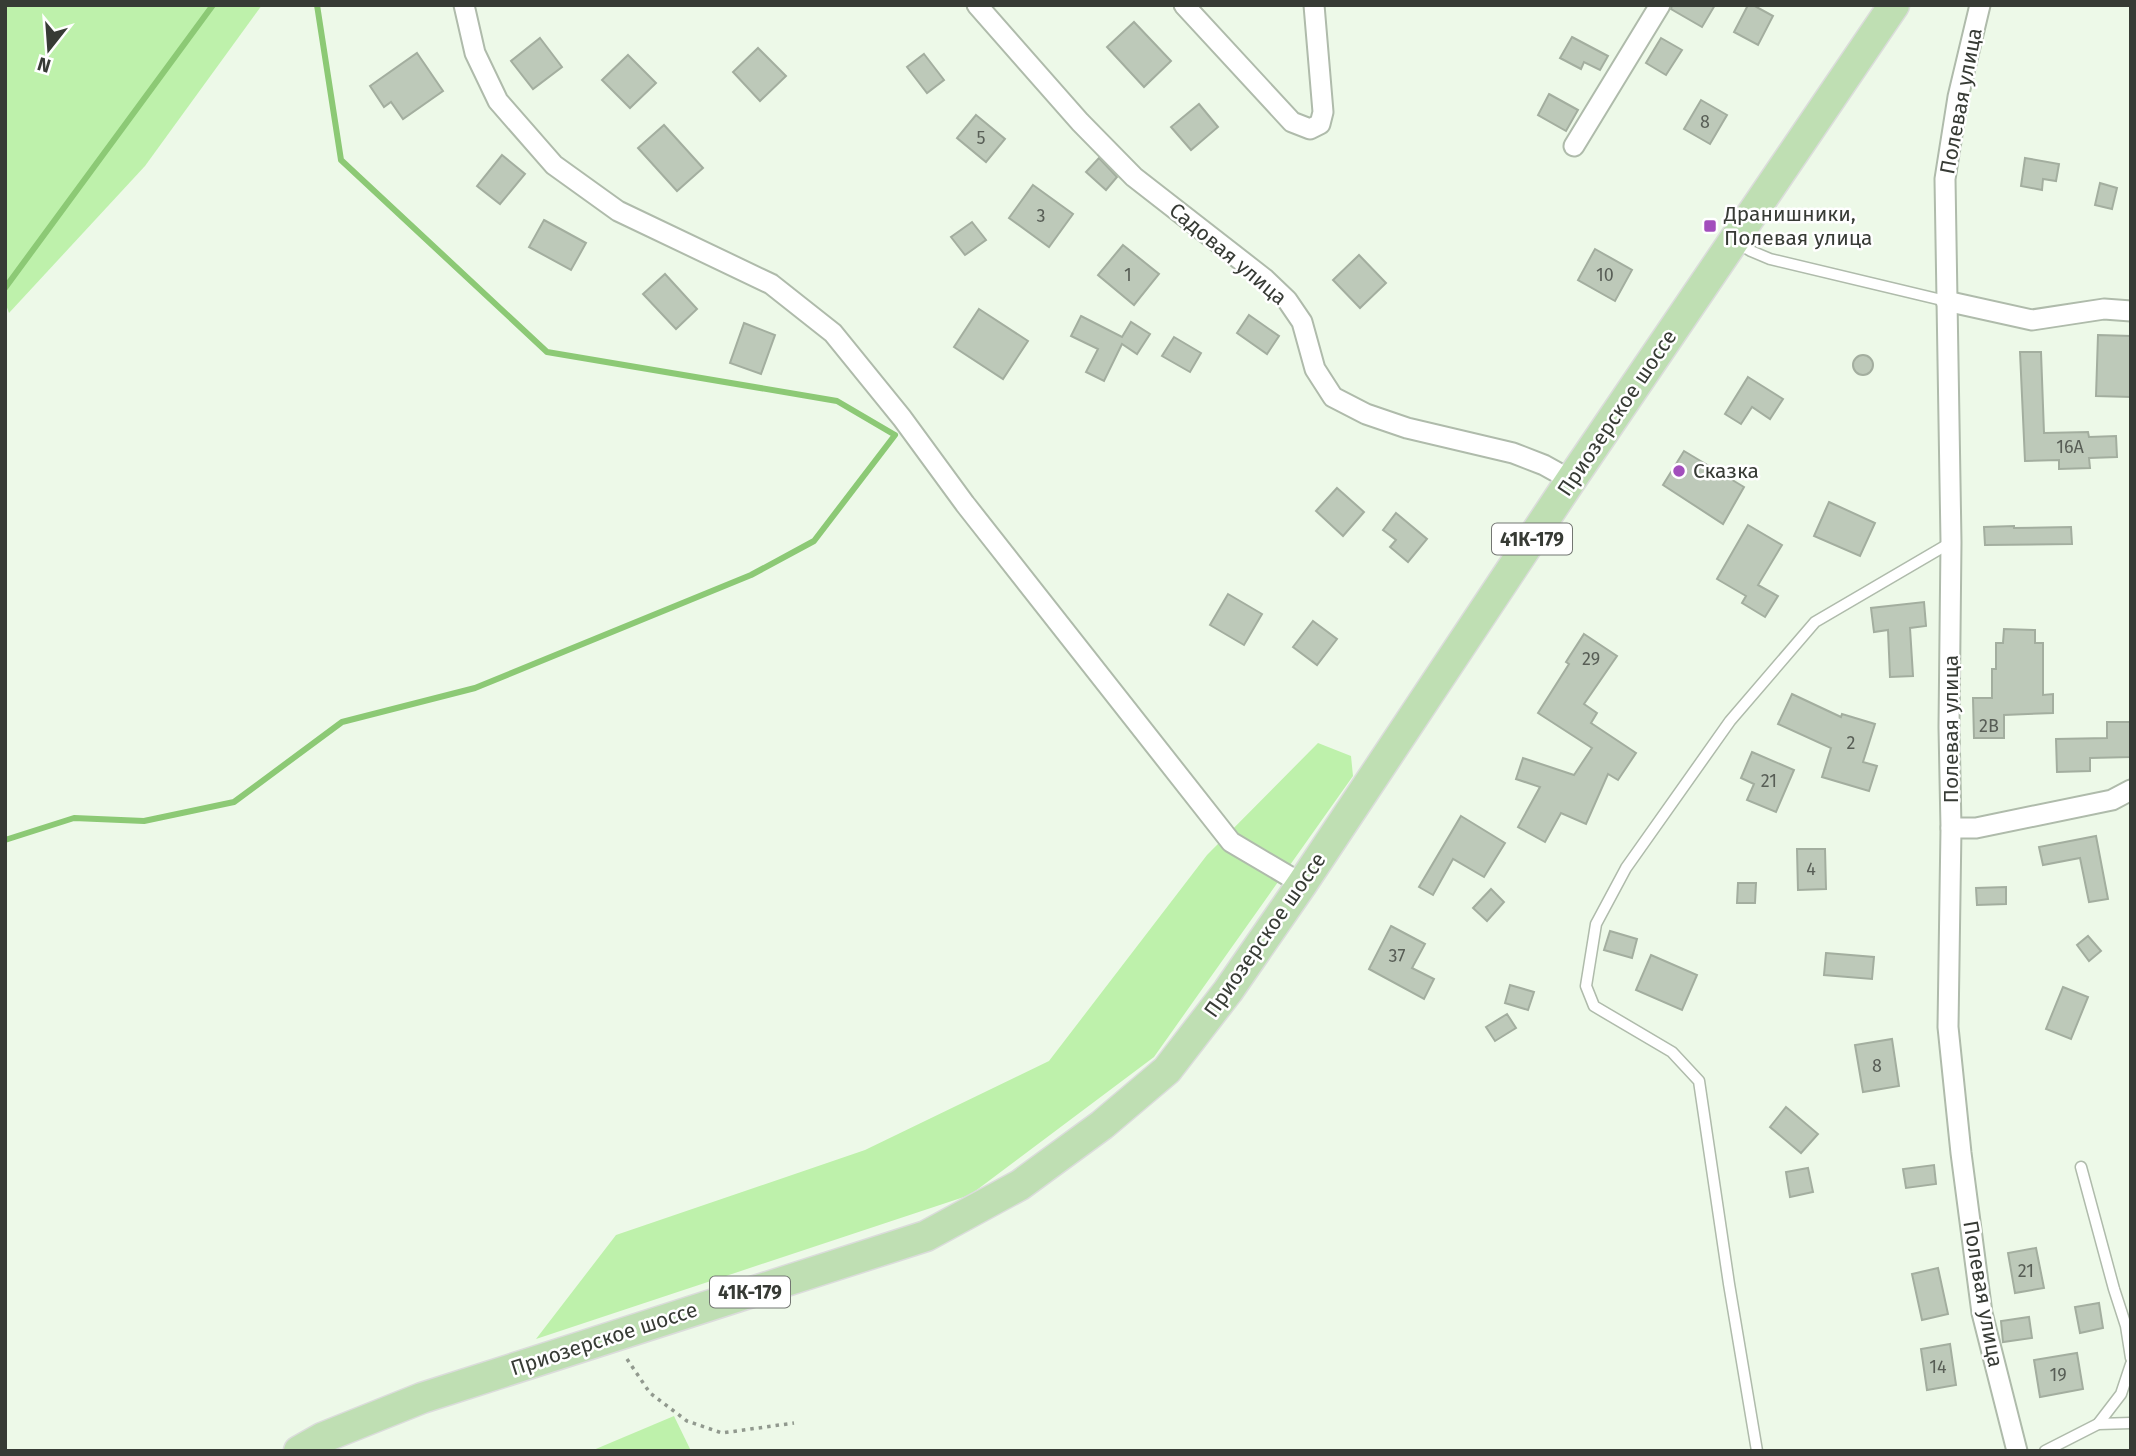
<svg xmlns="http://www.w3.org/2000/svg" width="2136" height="1456" font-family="'Fira Sans',sans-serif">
<rect width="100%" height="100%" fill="#edf9e8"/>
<!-- green -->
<g fill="#bef1ab">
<path d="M 5,5 L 262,5 L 145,166 L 9,313 L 5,302 Z"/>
<path d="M 1318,743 L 1351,756 L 1353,776 L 1154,1057 L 970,1195 L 536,1339 L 616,1235 L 865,1150 L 1049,1061 L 1207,855 Z"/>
<path d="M 674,1416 L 691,1451 L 591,1451 Z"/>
</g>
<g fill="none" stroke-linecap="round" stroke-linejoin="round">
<!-- stream -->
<g stroke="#8cc975" stroke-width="6">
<path d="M 5,288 L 213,5"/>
<path d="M 5,840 L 74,818 L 144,821 L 234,802 L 342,722 L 475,688 L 751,575 L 814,541 L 895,435 L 837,401 L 547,352 L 341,160 L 317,5"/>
</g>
</g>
<!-- building -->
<g fill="#bdc9b9" stroke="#a3ae9f" stroke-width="2">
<path d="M 1672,5 L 1715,5 L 1702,27 L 1671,9 Z"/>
<path d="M 1748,5 L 1753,5 L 1773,16 L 1758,45 L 1734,32 Z"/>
<path d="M 1134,22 L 1171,61 L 1144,87 L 1107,47 Z"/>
<path d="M 1572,37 L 1608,56 L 1600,70 L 1584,62 L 1581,69 L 1560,58 Z"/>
<path d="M 540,38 L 562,67 L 533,89 L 511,61 Z"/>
<path d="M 1661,38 L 1682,50 L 1666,75 L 1646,63 Z"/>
<path d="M 758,48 L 786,76 L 760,101 L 733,72 Z"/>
<path d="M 417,53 L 443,91 L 403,119 L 391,102 L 384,107 L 370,86 Z"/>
<path d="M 924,54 L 944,80 L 927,93 L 907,67 Z"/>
<path d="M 628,55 L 656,83 L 630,108 L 602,80 Z"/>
<path d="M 1549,94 L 1578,110 L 1566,131 L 1538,115 Z"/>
<path d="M 1701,100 L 1727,115 L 1710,144 L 1684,129 Z"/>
<path d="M 1199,104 L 1218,127 L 1191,150 L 1171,127 Z"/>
<path d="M 976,115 L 1005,139 L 986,162 L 957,138 Z"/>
<path d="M 664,125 L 703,168 L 677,191 L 638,148 Z"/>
<path d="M 502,155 L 525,174 L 500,204 L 477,186 Z"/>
<path d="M 1099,158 L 1117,177 L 1106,190 L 1086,172 Z"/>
<path d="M 2025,158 L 2059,164 L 2056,181 L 2043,179 L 2042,190 L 2021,186 Z"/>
<path d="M 2100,183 L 2117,188 L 2112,209 L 2095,205 Z"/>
<path d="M 1033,185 L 1073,214 L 1049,247 L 1009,218 Z"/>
<path d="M 544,220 L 586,243 L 571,270 L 529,247 Z"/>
<path d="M 972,222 L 986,240 L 965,255 L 951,237 Z"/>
<path d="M 1123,245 L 1159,274 L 1134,305 L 1098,275 Z"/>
<path d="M 1595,249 L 1632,270 L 1615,301 L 1578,280 Z"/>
<path d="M 1359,255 L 1386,283 L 1360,308 L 1333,280 Z"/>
<path d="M 665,274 L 697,309 L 676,329 L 643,294 Z"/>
<path d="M 979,309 L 1028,341 L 1003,379 L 954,347 Z"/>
<path d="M 1249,315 L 1279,336 L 1267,354 L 1237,333 Z"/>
<path d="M 1081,316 L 1122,337 L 1131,322 L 1150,334 L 1137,354 L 1122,344 L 1104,381 L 1086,372 L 1098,349 L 1071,336 Z"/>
<path d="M 744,323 L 775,335 L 761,374 L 730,363 Z"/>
<path d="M 2098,335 L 2131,336 L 2131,397 L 2096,396 Z"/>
<path d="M 1174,337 L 1201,353 L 1190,372 L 1162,356 Z"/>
<path d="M 2020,352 L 2041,352 L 2044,433 L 2088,432 L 2089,437 L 2116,436 L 2117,457 L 2089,458 L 2090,468 L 2059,469 L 2059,460 L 2025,461 Z"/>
<circle cx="1863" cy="365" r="10"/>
<path d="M 1748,377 L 1783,399 L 1770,419 L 1752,407 L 1741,424 L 1725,414 Z"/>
<path d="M 1684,451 L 1744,487 L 1723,524 L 1663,485 Z"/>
<path d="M 1337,488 L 1364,512 L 1343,536 L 1316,511 Z"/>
<path d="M 1829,502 L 1875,523 L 1860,556 L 1814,536 Z"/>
<path d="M 1396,513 L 1427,539 L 1408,562 L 1390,547 L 1396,540 L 1383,530 Z"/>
<path d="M 1748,525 L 1782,545 L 1758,585 L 1778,596 L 1765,617 L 1742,603 L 1746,596 L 1717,579 Z"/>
<path d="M 2014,526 L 2014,528 L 2071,527 L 2072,544 L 1985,545 L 1984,527 Z"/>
<path d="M 1228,594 L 1262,614 L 1244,645 L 1210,625 Z"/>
<path d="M 1924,602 L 1926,626 L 1910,628 L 1913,676 L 1890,677 L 1888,630 L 1874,632 L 1871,608 Z"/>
<path d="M 1313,621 L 1337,639 L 1317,665 L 1293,647 Z"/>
<path d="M 2004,629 L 2035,630 L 2035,643 L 2043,643 L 2043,695 L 2053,694 L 2053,713 L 2004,715 L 2004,738 L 1974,738 L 1973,698 L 1992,698 L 1992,669 L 1996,669 L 1996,643 L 2003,643 Z"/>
<path d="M 1584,634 L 1617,656 L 1584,704 L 1597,713 L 1591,723 L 1636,753 L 1618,780 L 1608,774 L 1586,824 L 1561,813 L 1545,842 L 1518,827 L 1540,787 L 1516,779 L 1523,758 L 1574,775 L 1592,748 L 1538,713 L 1569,664 L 1566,662 Z"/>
<path d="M 1792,694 L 1841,717 L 1842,714 L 1875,724 L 1863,762 L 1877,766 L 1869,791 L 1822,777 L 1831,748 L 1778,724 Z"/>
<path d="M 2107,722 L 2131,722 L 2131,757 L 2090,758 L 2090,771 L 2057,772 L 2056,739 L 2107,738 Z"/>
<path d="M 1752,752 L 1794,770 L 1776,812 L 1747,800 L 1754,784 L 1741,778 Z"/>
<path d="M 1461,816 L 1505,843 L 1484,877 L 1453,859 L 1433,895 L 1419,887 Z"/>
<path d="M 2096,836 L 2108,899 L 2089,902 L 2080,858 L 2043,865 L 2039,847 Z"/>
<path d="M 1797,849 L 1825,849 L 1826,889 L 1798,890 Z"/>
<path d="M 1738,883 L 1756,883 L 1755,903 L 1737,903 Z"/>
<path d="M 2006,887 L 2006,904 L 1977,905 L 1976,888 Z"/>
<path d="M 1491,889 L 1504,902 L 1487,921 L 1473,908 Z"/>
<path d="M 1391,926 L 1425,944 L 1412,968 L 1434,979 L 1424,999 L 1369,969 Z"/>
<path d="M 1610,931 L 1637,939 L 1632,958 L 1604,950 Z"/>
<path d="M 2088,936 L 2101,951 L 2089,961 L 2077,945 Z"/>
<path d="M 1826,953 L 1874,957 L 1872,979 L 1824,975 Z"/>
<path d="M 1651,955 L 1697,975 L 1682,1010 L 1636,990 Z"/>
<path d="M 1510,985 L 1534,992 L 1528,1010 L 1505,1003 Z"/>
<path d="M 2063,987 L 2088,997 L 2071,1039 L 2046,1029 Z"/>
<path d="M 1507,1014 L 1516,1028 L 1495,1041 L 1486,1027 Z"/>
<path d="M 1892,1039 L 1899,1086 L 1863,1092 L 1855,1045 Z"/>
<path d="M 1786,1107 L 1818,1134 L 1801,1153 L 1770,1127 Z"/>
<path d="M 1934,1165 L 1936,1184 L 1906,1188 L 1903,1169 Z"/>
<path d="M 1808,1168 L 1813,1192 L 1790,1197 L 1786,1172 Z"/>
<path d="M 2036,1248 L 2044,1288 L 2015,1293 L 2008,1253 Z"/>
<path d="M 1938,1268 L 1948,1314 L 1922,1320 L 1912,1274 Z"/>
<path d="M 2099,1303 L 2103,1328 L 2080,1333 L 2075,1307 Z"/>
<path d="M 2029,1317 L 2032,1338 L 2003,1342 L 2001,1321 Z"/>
<path d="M 1950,1344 L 1956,1385 L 1927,1390 L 1921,1349 Z"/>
<path d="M 2077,1353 L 2083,1389 L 2040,1397 L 2034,1360 Z"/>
</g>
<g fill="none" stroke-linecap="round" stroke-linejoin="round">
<!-- service casing -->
<g stroke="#afbbab" stroke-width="13">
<g id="service">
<path d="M 1737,243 L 1751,251 L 1770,259 L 1946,301"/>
<path d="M 2081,1167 L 2114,1289 L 2126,1326 L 2131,1358"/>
<path d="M 2098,1424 L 2121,1394 L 2131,1364"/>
<path d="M 1757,1451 L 1729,1284 L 1699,1081 L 1672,1052 L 1594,1006 L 1586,986 L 1596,924 L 1626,868 L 1730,721 L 1815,622 L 1950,543"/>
<path d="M 2045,1451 L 2098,1424 L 2131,1423"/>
</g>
</g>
<!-- minor casing -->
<g stroke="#afbbab" stroke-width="23">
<g id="minor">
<path d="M 464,5 L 475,53 L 498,101 L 554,165 L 618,211 L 771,284 L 833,333 L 902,418 L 965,504 L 1231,842 L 1302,884"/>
<path d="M 977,5 L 1080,122 L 1134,177 L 1265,279 L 1287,300 L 1302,322 L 1315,369 L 1333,397 L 1366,414 L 1407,428 L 1513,453 L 1544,465 L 1571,480"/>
<path d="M 1184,5 L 1292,122 L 1310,129 L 1320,124 L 1323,112 L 1314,5"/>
<path d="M 1980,5 L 1958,97 L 1945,179 L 1951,542 L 1949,727 L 1951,828 L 1948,1027 L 1961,1153 L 1982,1313 L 2017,1451"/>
<path d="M 1574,146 L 1660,5"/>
<path d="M 1946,301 L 2032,320 L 2104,309 L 2131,311"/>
<path d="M 1951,828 L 1976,828 L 2112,800 L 2131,790"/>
</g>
</g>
<!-- primary casing -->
<g stroke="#dbdcdb" stroke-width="33">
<path id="primary" d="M 299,1451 L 322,1438 L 422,1398 L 926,1236 L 1020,1185 L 1102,1125 L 1167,1070 L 1228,991 L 1302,884 L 1571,480 L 1894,5"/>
</g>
<!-- path -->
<path stroke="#91998e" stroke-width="3.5" stroke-dasharray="3.5 5" stroke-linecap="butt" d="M 627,1359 L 650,1393 L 687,1421 L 722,1433 L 794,1423"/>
<!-- service -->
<use href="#service" stroke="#fff" stroke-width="10"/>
<!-- minor -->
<use href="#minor" stroke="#fff" stroke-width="19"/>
<!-- primary -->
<use href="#primary" stroke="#bfdfb3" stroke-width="30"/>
</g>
<!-- markers -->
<g fill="#a24ebc" stroke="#fff" stroke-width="2.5">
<rect x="1703" y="219" width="14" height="14" rx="3.5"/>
<circle cx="1679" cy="471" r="7"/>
</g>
<g text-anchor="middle" stroke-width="5" stroke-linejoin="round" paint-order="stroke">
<!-- number labels -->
<g font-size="18" fill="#585e56">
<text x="1705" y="128">8</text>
<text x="981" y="144">5</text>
<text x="1041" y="222">3</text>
<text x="1128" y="281">1</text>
<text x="1605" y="281">10</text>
<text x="2070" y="453">16А</text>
<text x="1591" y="665">29</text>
<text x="1989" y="732">2В</text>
<text x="1851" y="749">2</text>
<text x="1769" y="787">21</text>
<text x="1811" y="875">4</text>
<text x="1397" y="962">37</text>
<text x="1877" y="1072">8</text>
<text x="2026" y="1277">21</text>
<text x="1938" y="1373">14</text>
<text x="2058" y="1381">19</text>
</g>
<!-- shield labels -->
<g fill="#fff" stroke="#737672" stroke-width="2">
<rect x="1492" y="523.5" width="80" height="31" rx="5"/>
<rect x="710" y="1276.5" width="80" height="31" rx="5"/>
</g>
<g font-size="19" font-weight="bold" fill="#373b35">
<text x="1532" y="546">41К-179</text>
<text x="750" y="1299">41К-179</text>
</g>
<!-- street labels -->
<g font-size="21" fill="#373b35" stroke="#fff">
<text transform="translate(1961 101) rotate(-79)" y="7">Полевая улица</text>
<text transform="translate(1228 254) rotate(40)" y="7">Садовая улица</text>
<text transform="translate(1617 413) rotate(-56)" y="7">Приозерское шоссе</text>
<text transform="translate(1951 729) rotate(-90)" y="7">Полевая улица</text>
<text transform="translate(1265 935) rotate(-55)" y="7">Приозерское шоссе</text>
<text transform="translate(1983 1294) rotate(80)" y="7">Полевая улица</text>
<text transform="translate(604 1339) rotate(-18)" y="7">Приозерское шоссе</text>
</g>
<!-- poi labels -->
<g font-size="21" fill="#373b35" stroke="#fff" text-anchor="start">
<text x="1724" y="221">Дранишники,<tspan x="1724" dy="24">Полевая улица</tspan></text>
<text x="1693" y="478">Сказка</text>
</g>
</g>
<!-- border -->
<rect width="2136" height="1456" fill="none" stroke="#373b35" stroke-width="14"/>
<!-- north arrow -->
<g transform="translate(49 49) rotate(197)" stroke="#ffffff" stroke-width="5" paint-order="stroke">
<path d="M0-5L12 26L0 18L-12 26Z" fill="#373b35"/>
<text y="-10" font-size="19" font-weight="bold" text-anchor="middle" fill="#373b35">N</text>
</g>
</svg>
